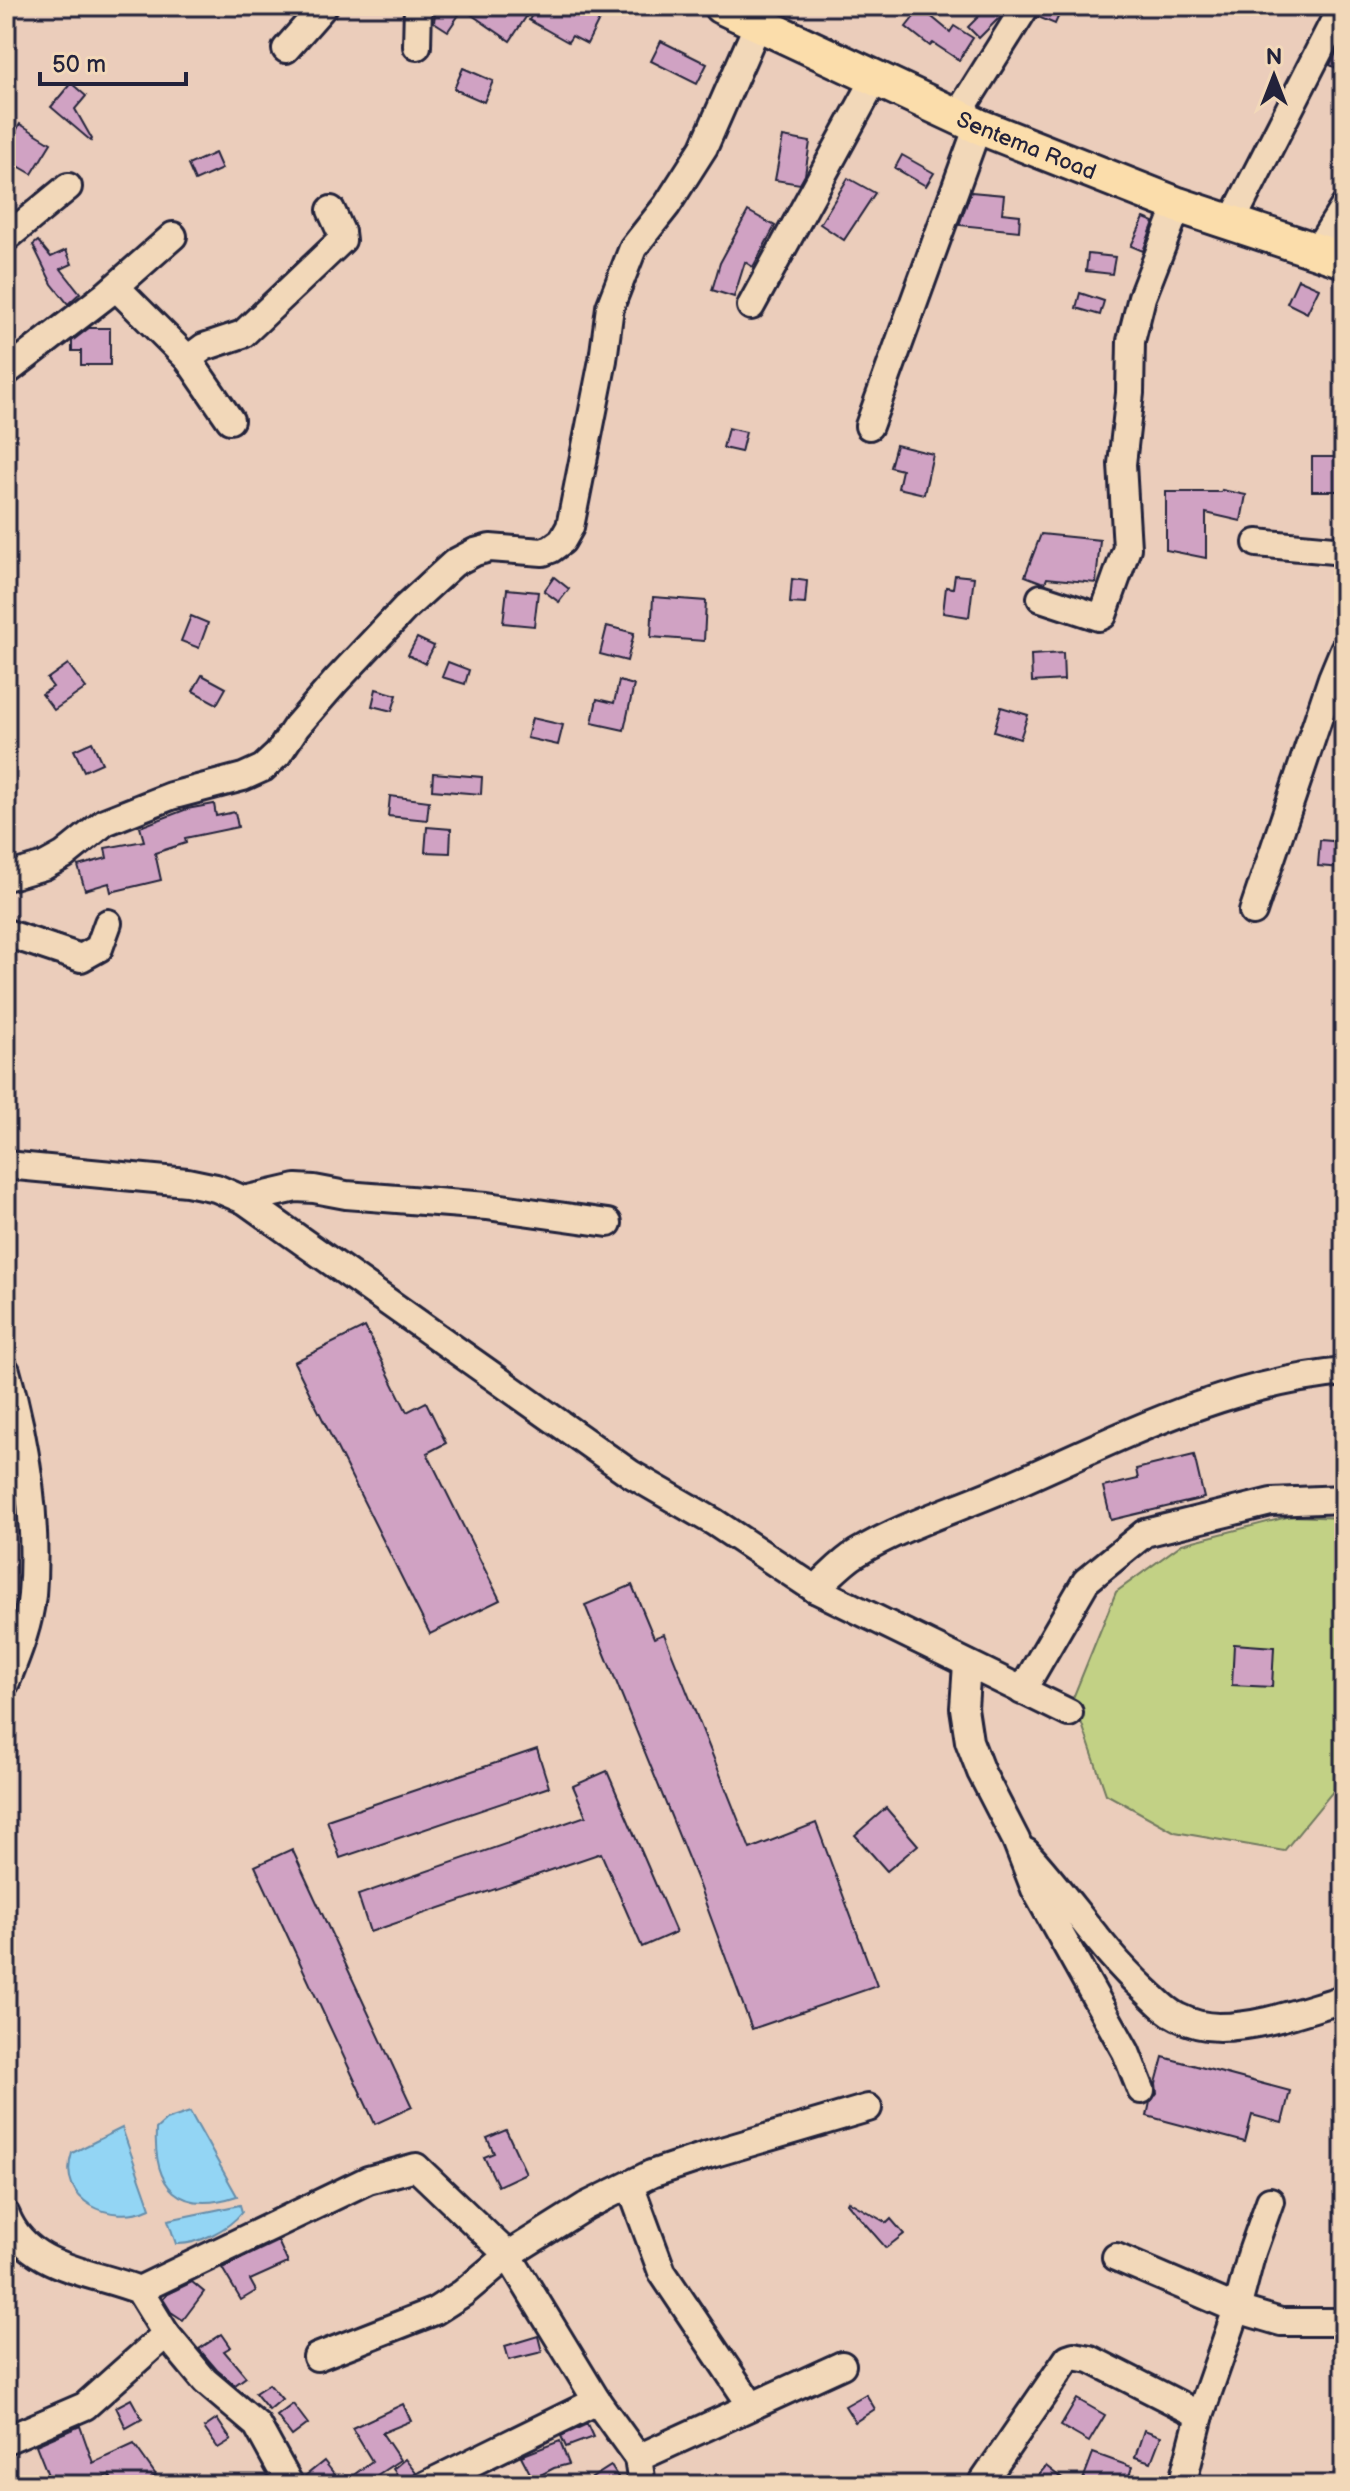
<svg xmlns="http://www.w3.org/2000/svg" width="1350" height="2491" font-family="'Balsamiq Sans',sans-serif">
<rect width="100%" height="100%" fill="#ebcdbb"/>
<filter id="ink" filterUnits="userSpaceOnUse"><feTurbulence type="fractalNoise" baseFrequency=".0125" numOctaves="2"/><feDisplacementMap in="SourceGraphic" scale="16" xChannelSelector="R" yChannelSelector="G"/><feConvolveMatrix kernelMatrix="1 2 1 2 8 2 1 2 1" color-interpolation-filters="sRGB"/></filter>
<g filter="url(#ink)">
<!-- green -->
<path fill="#c2d185" stroke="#727a60" stroke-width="2" d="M 1291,1516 L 1344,1518 L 1344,1778 L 1284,1851 L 1175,1832 L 1106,1794 L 1073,1698 L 1116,1592 L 1182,1544 Z"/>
<!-- water -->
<g fill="#93d5f4" stroke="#668daa" stroke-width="2">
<path d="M 190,2112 L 237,2196 C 179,2215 153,2188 156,2129 L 166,2120 Z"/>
<path d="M 122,2128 L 150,2208 C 112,2226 56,2201 72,2153 Z"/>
<path d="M 240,2205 L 242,2212 C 229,2229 198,2245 176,2244 L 168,2220 Z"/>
</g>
<!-- building -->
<g fill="#d0a2c3" stroke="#22223b" stroke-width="2">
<path d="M 436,6 L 510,6 L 526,17 L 510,41 L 463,9 L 448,31 L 434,22 Z"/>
<path d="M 537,6 L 606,6 L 587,44 L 572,36 L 568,42 L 529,20 Z"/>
<path d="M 989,6 L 1007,6 L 999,18 L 979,38 L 968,27 Z"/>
<path d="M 1042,6 L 1063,6 L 1055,24 L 1038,17 Z"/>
<path d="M 921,8 L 950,32 L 954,26 L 973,38 L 959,60 L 933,43 L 930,46 L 906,27 Z"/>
<path d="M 1344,37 L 1344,72 L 1330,65 Z"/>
<path d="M 661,41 L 707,64 L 697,84 L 651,61 Z"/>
<path d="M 463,68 L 493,81 L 484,102 L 454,89 Z"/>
<path d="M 71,83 L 86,96 L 75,109 L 92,139 L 91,141 L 51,107 Z"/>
<path d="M 20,124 L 51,143 L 32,174 L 6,159 L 6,148 Z"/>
<path d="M 783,137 L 810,142 L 805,175 L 800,184 L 775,180 Z"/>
<path d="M 215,153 L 222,169 L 195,181 L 188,165 Z"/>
<path d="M 902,155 L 934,173 L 926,186 L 895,168 Z"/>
<path d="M 848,178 L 875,193 L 844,240 L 820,224 Z"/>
<path d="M 971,192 L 1004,195 L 1002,213 L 1020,215 L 1019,231 L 959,225 Z"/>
<path d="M 748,211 L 775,226 L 753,267 L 745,262 L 734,297 L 712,290 L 720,263 Z"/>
<path d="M 1144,218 L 1154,222 L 1143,251 L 1131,246 Z"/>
<path d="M 38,241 L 51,257 L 66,250 L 72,264 L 61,269 L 80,293 L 68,304 L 52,284 L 33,245 Z"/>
<path d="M 1088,254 L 1115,257 L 1112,274 L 1086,271 Z"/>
<path d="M 1298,279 L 1319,288 L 1307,313 L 1287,303 Z"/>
<path d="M 1080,293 L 1104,301 L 1100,315 L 1076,308 Z"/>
<path d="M 89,328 L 110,328 L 110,365 L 81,365 L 81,351 L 72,351 L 72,341 Z"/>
<path d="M 728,428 L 746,432 L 741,452 L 723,448 Z"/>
<path d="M 896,445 L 933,454 L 924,494 L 898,488 L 902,470 L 890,467 Z"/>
<rect x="1312" y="457" width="30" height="34"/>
<path d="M 1222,490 L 1246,495 L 1241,521 L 1206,513 L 1206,558 L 1166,550 L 1166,492 L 1221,492 Z"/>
<path d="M 1041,534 L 1100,540 L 1096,583 L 1047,578 L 1045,583 L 1041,582 L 1025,576 Z"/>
<path d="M 955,575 L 974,577 L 969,617 L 943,613 L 946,587 L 953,588 Z"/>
<path d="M 554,577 L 569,589 L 559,602 L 544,591 Z"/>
<path d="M 792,579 L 807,581 L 805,604 L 790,603 Z"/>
<path d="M 507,589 L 538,592 L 534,626 L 503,623 Z"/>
<path d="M 653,597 L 706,601 L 704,641 L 651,637 Z"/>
<path d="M 191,616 L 208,623 L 199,648 L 181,641 Z"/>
<path d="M 607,626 L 634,633 L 627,661 L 600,654 Z"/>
<path d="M 417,638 L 434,646 L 425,664 L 408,655 Z"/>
<path d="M 1063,653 L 1064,680 L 1032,682 L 1031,655 Z"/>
<path d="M 448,662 L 469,670 L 465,684 L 442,677 Z"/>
<path d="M 68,664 L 86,688 L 54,710 L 42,694 L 53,687 L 47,679 Z"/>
<path d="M 202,675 L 226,688 L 217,704 L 193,691 Z"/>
<path d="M 619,681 L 634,685 L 624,730 L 592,723 L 597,699 L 614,703 Z"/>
<path d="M 376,689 L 397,695 L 392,711 L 372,706 Z"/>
<path d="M 1001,707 L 1028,715 L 1020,739 L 994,731 Z"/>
<path d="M 532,718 L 563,725 L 558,745 L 527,738 Z"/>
<path d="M 92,742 L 102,763 L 84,771 L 74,750 Z"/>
<path d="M 433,773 L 482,777 L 481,794 L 432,790 Z"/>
<path d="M 390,796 L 429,801 L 427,820 L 388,816 Z"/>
<path d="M 214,804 L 216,816 L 235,812 L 238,827 L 185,838 L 186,843 L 155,853 L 161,880 L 111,892 L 109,883 L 85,890 L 78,866 L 107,858 L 105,848 L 144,841 L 140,827 L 187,809 Z"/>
<path d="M 427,827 L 451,829 L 450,853 L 425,852 Z"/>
<path d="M 1320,840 L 1344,842 L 1342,868 L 1318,866 Z"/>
<path d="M 365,1327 L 407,1412 L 426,1402 L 446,1443 L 427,1453 L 500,1600 L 430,1634 L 294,1362 Z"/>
<path d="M 1194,1455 L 1204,1498 L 1111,1520 L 1103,1487 L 1138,1479 L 1136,1469 Z"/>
<path d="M 632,1585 L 654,1638 L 664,1634 L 750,1849 L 816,1823 L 877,1986 L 752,2029 L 697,1880 L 585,1605 Z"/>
<path d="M 1234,1644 L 1274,1647 L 1272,1687 L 1232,1685 Z"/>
<path d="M 537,1749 L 549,1787 L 340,1858 L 327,1820 Z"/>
<path d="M 607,1771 L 676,1932 L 642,1947 L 601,1853 L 370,1932 L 358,1895 L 586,1816 L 573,1786 Z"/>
<path d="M 886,1808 L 918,1845 L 887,1871 L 855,1835 Z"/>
<path d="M 292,1849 L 412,2107 L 375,2124 L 255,1866 Z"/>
<path d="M 1163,2057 L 1290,2091 L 1282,2123 L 1252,2115 L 1245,2142 L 1147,2116 L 1150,2102 L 1157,2093 L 1156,2083 Z"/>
<path d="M 506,2130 L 526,2173 L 498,2186 L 484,2157 L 494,2153 L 487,2138 Z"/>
<path d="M 848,2201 L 887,2223 L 891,2219 L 904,2234 L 886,2248 L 847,2203 Z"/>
<path d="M 278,2241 L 288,2263 L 250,2280 L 256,2291 L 241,2300 L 222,2268 Z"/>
<path d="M 192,2282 L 204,2292 L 183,2320 L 171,2312 L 163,2299 L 167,2294 Z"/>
<path d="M 222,2334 L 231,2347 L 224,2351 L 246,2377 L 235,2385 L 217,2370 L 199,2349 Z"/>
<path d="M 538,2336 L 542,2352 L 509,2360 L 505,2346 Z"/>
<path d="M 269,2384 L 282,2399 L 269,2410 L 255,2393 Z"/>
<path d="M 866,2394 L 875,2409 L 855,2422 L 845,2406 Z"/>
<path d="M 131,2399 L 142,2419 L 126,2428 L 116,2407 Z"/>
<path d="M 1077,2399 L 1105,2415 L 1089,2442 L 1061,2426 Z"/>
<path d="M 293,2404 L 308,2424 L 292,2436 L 277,2416 Z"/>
<path d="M 403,2404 L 411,2421 L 382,2433 L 400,2460 L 362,2485 L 349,2485 L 346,2481 L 372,2461 L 352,2428 Z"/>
<path d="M 217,2419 L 231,2440 L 218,2448 L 204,2428 Z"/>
<path d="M 587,2424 L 593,2437 L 566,2447 L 561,2436 Z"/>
<path d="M 80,2426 L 93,2463 L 134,2444 L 156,2475 L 142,2485 L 116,2485 L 109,2475 L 88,2485 L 52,2485 L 36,2445 Z"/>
<path d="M 1144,2430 L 1161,2436 L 1151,2462 L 1135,2457 Z"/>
<path d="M 560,2441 L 569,2464 L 554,2468 L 533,2479 L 521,2456 Z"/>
<path d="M 1093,2453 L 1132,2467 L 1126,2485 L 1081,2485 Z"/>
<path d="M 405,2459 L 416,2473 L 405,2485 L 393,2469 Z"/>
<path d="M 324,2461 L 343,2485 L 306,2485 L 304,2477 Z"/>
<path d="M 611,2466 L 623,2485 L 581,2485 Z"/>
<path d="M 1046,2466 L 1070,2485 L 1030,2485 Z"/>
</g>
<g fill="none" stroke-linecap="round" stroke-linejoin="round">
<!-- minor casing -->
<g stroke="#22223b" stroke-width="32">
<g id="minor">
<path d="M 417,46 L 418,6"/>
<path d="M 286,49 L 324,6"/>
<path d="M 957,116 L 1026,6"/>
<path d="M 1231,223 L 1342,6"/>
<path d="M 6,238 L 68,187"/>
<path d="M 1317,250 L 1344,207"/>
<path d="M 116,287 L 188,359 L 204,347 L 243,334 L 342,240 L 341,232 L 331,210"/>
<path d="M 751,306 L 875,79"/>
<path d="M 188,359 L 230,420"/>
<path d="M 6,372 L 106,295 L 173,236"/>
<path d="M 869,426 L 978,126"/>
<path d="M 1257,543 L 1344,551"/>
<path d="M 1041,598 L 1099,617 L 1103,615 L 1127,548 L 1122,464 L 1130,393 L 1131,341 L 1142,297 L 1178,205"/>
<path d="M 6,877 L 44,866 L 64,855 L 105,822 L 171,796 L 243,777 L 263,768 L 278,754 L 296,727 L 336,681 L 406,607 L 454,563 L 475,552 L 490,548 L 543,552 L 551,549 L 562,541 L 570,527 L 603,360 L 610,307 L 633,248 L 667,205 L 704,147 L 758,24"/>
<path d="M 1253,912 L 1332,678 L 1344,649"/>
<path d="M 6,933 L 81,958 L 99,948 L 108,923"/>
<path d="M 6,1165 L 187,1182 L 216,1188 L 244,1200 L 631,1474 L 714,1522 L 815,1589 L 1069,1713"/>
<path d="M 244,1200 L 296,1188 L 314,1189 L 346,1195 L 487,1206 L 608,1223"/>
<path d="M 6,1371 C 26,1440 38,1522 32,1595 C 29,1625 17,1654 6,1682"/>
<path d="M 815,1589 C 829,1577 842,1562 857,1553 C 905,1524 961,1508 1012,1485 C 1123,1436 1222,1384 1344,1372"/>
<path d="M 967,1664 L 964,1708 L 969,1741 L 981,1772 L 1016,1840 L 1035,1889 L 1126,2052 L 1141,2090"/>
<path d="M 1022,1691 L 1086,1581 L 1145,1533 L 1271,1502 L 1344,1499"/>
<path d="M 1026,1852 C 1068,1897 1100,1949 1145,1990 C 1156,2000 1165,2011 1178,2017 C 1190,2023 1206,2027 1219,2027 C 1262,2027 1304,2010 1344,1999"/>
<path d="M 630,2185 L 662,2272 L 751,2405"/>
<path d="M 6,2215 C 27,2269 91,2271 139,2290 L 166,2334 L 205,2381 L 257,2425 L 290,2485"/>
<path d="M 1116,2257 L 1237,2309 L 1281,2322 L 1342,2322"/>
<path d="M 139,2290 L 368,2180 L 416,2167 L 508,2255 L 597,2401 L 638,2458 L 642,2485"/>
<path d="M 317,2357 L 435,2311 L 463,2293 L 508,2255 L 586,2206 L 651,2174 L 708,2155 L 868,2108"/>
<path d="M 6,2440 L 85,2406 L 166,2334"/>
<path d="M 638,2458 L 842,2365"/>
<path d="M 426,2485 L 597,2401"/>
<path d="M 981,2485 L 1068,2358 L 1074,2356 L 1090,2359 L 1200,2415"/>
<path d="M 1182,2485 L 1200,2415 L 1237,2309 L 1252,2252 L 1270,2201"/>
</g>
</g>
<!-- major casing -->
<g stroke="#22223b" stroke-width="40">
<g id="major">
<path id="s1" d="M 721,6 L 978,126 L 1178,205 L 1344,260"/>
</g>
</g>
<!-- minor -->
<use href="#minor" stroke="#f2d8b9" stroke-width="26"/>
<!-- major -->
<use href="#major" stroke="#fbddab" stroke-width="34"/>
</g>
</g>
<g text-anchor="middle" stroke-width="8" stroke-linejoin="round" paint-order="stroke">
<!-- street labels -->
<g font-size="22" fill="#22223b" stroke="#f2d8b9">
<text dy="8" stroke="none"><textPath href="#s1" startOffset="336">Sentema Road</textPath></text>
</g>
</g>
<!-- margin -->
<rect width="1350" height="2491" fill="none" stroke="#f2d8b9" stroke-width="32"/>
<rect x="16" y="16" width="1318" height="2459" fill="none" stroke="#22223b" stroke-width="3" filter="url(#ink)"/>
<!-- north arrow -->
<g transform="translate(1274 76)" stroke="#f2d8b9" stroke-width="6" paint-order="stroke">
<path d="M0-6L14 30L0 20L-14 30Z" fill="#22223b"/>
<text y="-12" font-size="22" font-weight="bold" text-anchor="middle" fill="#22223b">N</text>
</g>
<!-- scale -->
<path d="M40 72v12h146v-12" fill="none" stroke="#22223b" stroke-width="4"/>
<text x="52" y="72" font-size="24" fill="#22223b" stroke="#f2d8b9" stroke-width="6" paint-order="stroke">50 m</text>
</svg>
